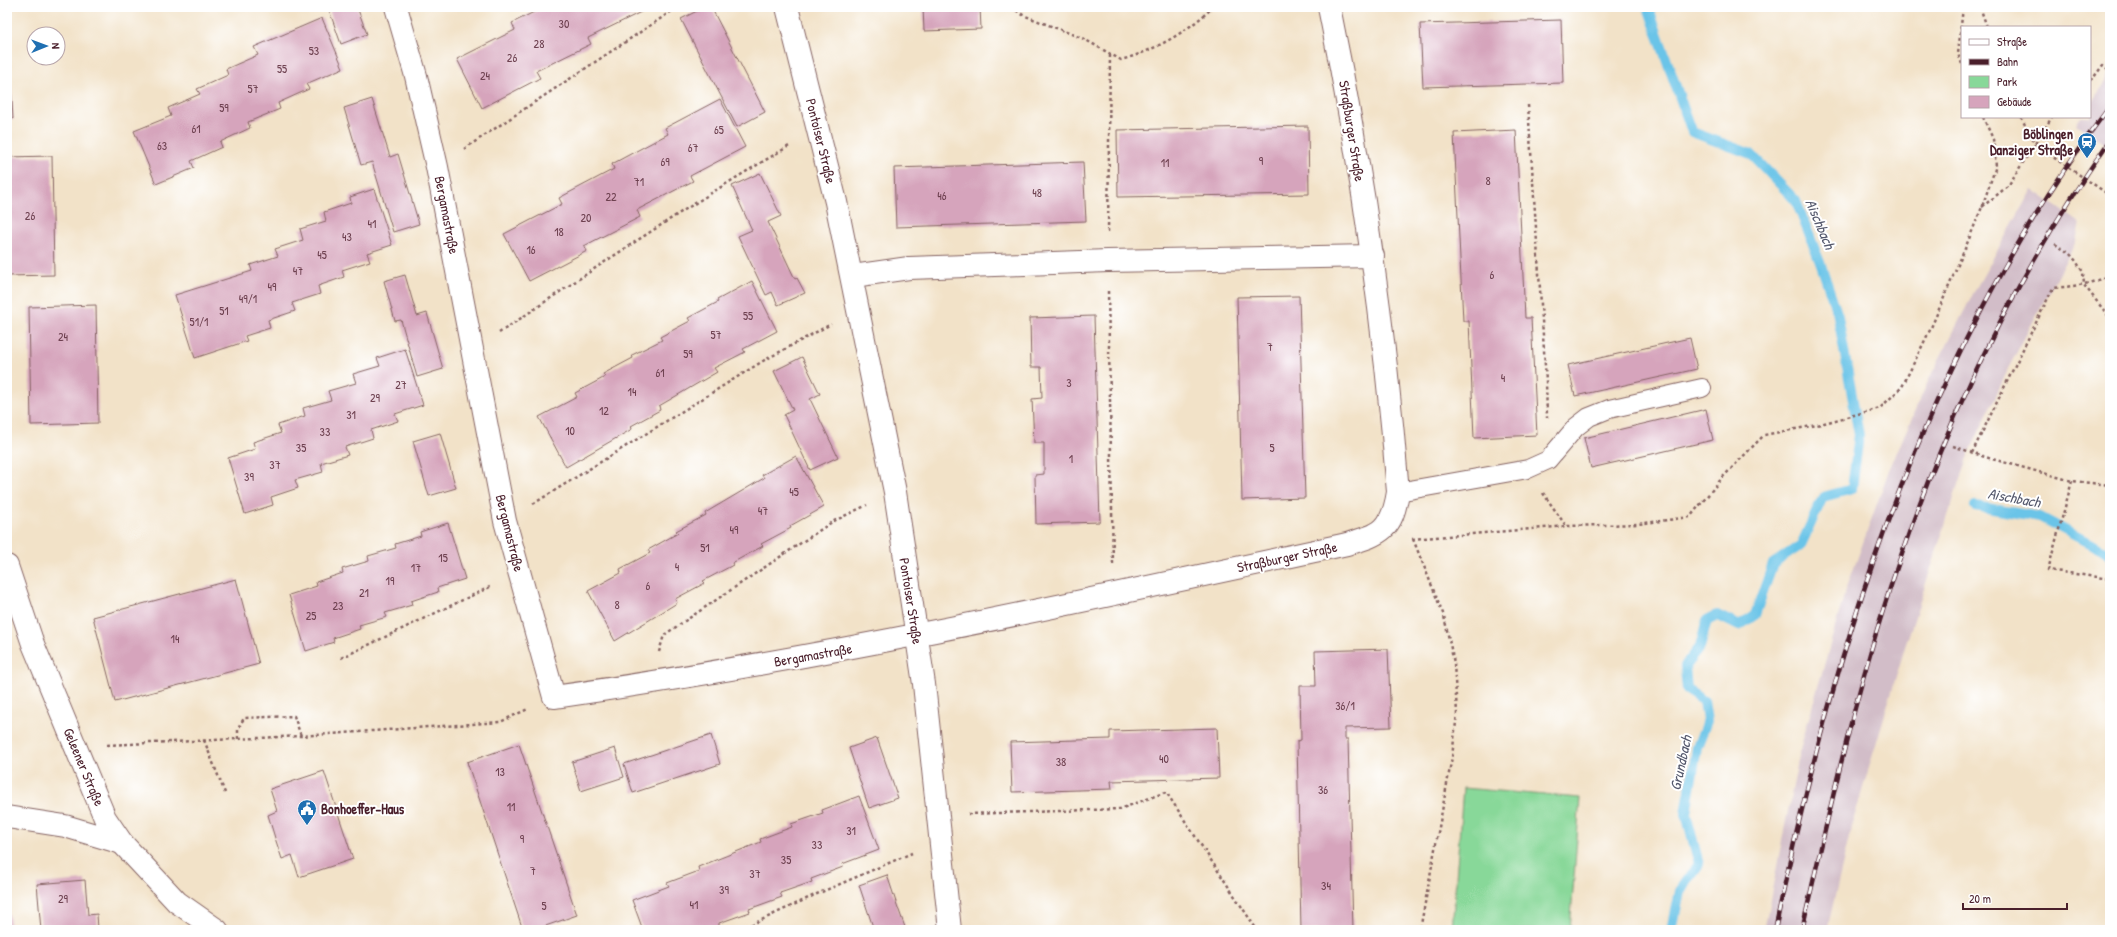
<svg xmlns="http://www.w3.org/2000/svg" width="2117" height="937" font-family="'Patrick Hand',sans-serif">
<rect width="100%" height="100%" fill="#fff"/>
<filter id="ink" filterUnits="userSpaceOnUse"><feTurbulence type="fractalNoise" baseFrequency=".025" numOctaves="2"/><feDisplacementMap in="SourceGraphic" scale="8" xChannelSelector="R" yChannelSelector="G"/><feConvolveMatrix kernelMatrix="1 2 1 2 8 2 1 2 1" color-interpolation-filters="sRGB"/></filter>
<filter id="wash" filterUnits="userSpaceOnUse"><feTurbulence type="fractalNoise" baseFrequency=".012" numOctaves="4" result="noise"/><feDisplacementMap in="SourceGraphic" scale="16" xChannelSelector="R" yChannelSelector="G"/><feGaussianBlur stdDeviation="0.9" result="paint"/><feColorMatrix in="noise" values="0 0 0 0 0 0 0 0 0 0 0 0 0 0 0 0 0 1.4 0 .05"/><feComposite in="paint" operator="in"/></filter>
<g filter="url(#wash)">
<rect width="100%" height="100%" fill="#f2e2c8"/>
<!-- industrial -->
<g fill="#d2bdc8">
<path d="M 2110,65 L 2110,147 L 2076,124 L 2081,117 L 2090,117 L 2090,104 L 2106,82 Z"/>
<path d="M 2032,189 L 2080,223 L 2076,241 L 2011,363 L 1967,458 L 1905,647 L 1851,828 L 1827,930 L 1764,930 L 1801,746 L 1844,596 L 1889,470 L 1929,379 L 1975,290 Z"/>
</g>
<!-- green -->
<path fill="#88d899" stroke="#697c62" d="M 1463,788 L 1580,798 L 1570,930 L 1452,930 Z"/>
<g fill="none" stroke-linecap="round" stroke-linejoin="round">
<!-- stream -->
<g stroke="#6ac4e8" stroke-width="10">
<path d="M 1648,7 L 1692,132 L 1751,154 L 1796,201 L 1821,265 L 1838,316 L 1859,435 L 1852,489 L 1823,497 L 1801,545 L 1773,564 L 1755,615 L 1739,626 L 1717,615 L 1707,620 L 1700,647 L 1685,666 L 1687,690 L 1704,701 L 1707,721 L 1697,747 L 1686,814 L 1699,864 L 1680,891 L 1672,930"/>
<path d="M 1975,506 L 2040,517 L 2110,554"/>
</g>
</g>
<g id="blocks">
<!-- building -->
<g fill="#d6a4bc">
<path d="M 328,7 L 357,7 L 367,34 L 341,44 Z"/>
<path d="M 544,7 L 643,7 L 645,10 L 588,38 L 591,44 L 536,71 L 540,78 L 482,108 L 457,59 L 515,30 L 512,23 Z"/>
<path d="M 705,7 L 711,7 L 765,112 L 737,127 L 681,19 Z"/>
<path d="M 923,7 L 980,7 L 981,29 L 924,31 Z"/>
<path d="M 7,12 L 13,119 L 7,119 Z"/>
<path d="M 322,18 L 343,68 L 306,84 L 309,89 L 278,103 L 280,109 L 248,122 L 250,128 L 220,142 L 222,147 L 191,161 L 194,168 L 156,184 L 134,131 L 171,116 L 168,108 L 200,94 L 197,89 L 228,75 L 226,69 L 258,55 L 254,47 Z"/>
<path d="M 1561,20 L 1563,83 L 1423,87 L 1420,24 Z"/>
<path d="M 372,99 L 390,157 L 398,154 L 419,224 L 393,232 L 372,162 L 361,165 L 344,108 Z"/>
<path d="M 720,99 L 745,147 L 690,176 L 693,181 L 637,210 L 640,217 L 584,246 L 587,251 L 529,281 L 504,234 L 562,204 L 559,198 L 614,169 L 612,164 L 668,134 L 665,128 Z"/>
<path d="M 1308,126 L 1309,194 L 1118,197 L 1117,130 Z"/>
<path d="M 1516,130 L 1525,318 L 1531,318 L 1537,435 L 1474,438 L 1469,321 L 1463,321 L 1454,133 Z"/>
<path d="M 52,156 L 54,275 L 7,276 L 7,157 Z"/>
<path d="M 1083,162 L 1086,221 L 896,227 L 894,168 Z"/>
<path d="M 760,173 L 781,216 L 768,222 L 795,279 L 797,278 L 805,293 L 778,305 L 772,292 L 766,295 L 738,236 L 752,230 L 732,186 Z"/>
<path d="M 374,189 L 392,245 L 367,253 L 370,261 L 342,270 L 344,277 L 318,286 L 320,294 L 292,303 L 295,311 L 268,320 L 270,328 L 245,336 L 247,341 L 195,358 L 175,295 L 252,271 L 250,265 L 278,256 L 275,249 L 303,240 L 300,229 L 326,221 L 324,212 L 351,203 L 350,197 Z"/>
<path d="M 405,275 L 417,316 L 427,313 L 443,369 L 417,377 L 401,320 L 395,321 L 384,281 Z"/>
<path d="M 752,281 L 777,331 L 743,349 L 745,352 L 714,368 L 717,372 L 659,406 L 660,410 L 631,426 L 632,429 L 566,467 L 539,417 L 577,397 L 575,393 L 605,377 L 603,374 L 633,358 L 632,355 L 662,340 L 660,337 L 690,321 L 688,318 L 718,302 L 717,300 Z"/>
<path d="M 1299,296 L 1305,498 L 1242,500 L 1237,297 Z"/>
<path d="M 96,305 L 98,423 L 31,425 L 29,307 Z"/>
<path d="M 1094,316 L 1100,522 L 1036,524 L 1035,475 L 1044,474 L 1044,443 L 1034,443 L 1032,399 L 1042,398 L 1041,367 L 1031,367 L 1030,318 Z"/>
<path d="M 1690,338 L 1697,369 L 1575,396 L 1568,365 Z"/>
<path d="M 405,349 L 423,405 L 395,414 L 398,421 L 371,430 L 373,438 L 345,447 L 348,455 L 321,463 L 323,472 L 295,480 L 298,488 L 271,497 L 273,505 L 245,514 L 228,458 L 255,449 L 253,442 L 281,433 L 278,425 L 305,416 L 303,408 L 331,400 L 328,391 L 356,383 L 353,374 L 380,366 L 377,358 Z"/>
<path d="M 802,357 L 820,394 L 810,399 L 838,457 L 810,470 L 784,415 L 793,410 L 774,371 Z"/>
<path d="M 1706,409 L 1713,440 L 1591,468 L 1584,438 Z"/>
<path d="M 440,433 L 456,488 L 429,496 L 413,441 Z"/>
<path d="M 796,456 L 824,507 L 790,526 L 791,528 L 761,544 L 763,546 L 732,563 L 733,565 L 703,581 L 705,583 L 675,599 L 677,603 L 615,641 L 588,591 L 621,573 L 620,569 L 650,553 L 648,550 L 678,533 L 676,531 L 706,515 L 705,513 L 764,478 L 762,475 Z"/>
<path d="M 448,523 L 465,579 L 437,588 L 438,592 L 411,601 L 412,605 L 385,613 L 387,617 L 359,625 L 360,629 L 333,638 L 334,642 L 306,651 L 289,595 L 317,586 L 316,582 L 343,573 L 342,569 L 369,561 L 368,556 L 396,548 L 395,544 L 421,536 L 420,532 Z"/>
<path d="M 236,579 L 259,664 L 115,702 L 93,617 Z"/>
<path d="M 1388,649 L 1391,727 L 1345,728 L 1345,739 L 1348,739 L 1353,930 L 1301,930 L 1297,741 L 1301,740 L 1300,686 L 1316,686 L 1315,651 Z"/>
<path d="M 1217,728 L 1219,778 L 1111,781 L 1112,789 L 1012,792 L 1010,742 L 1110,739 L 1110,731 Z"/>
<path d="M 711,735 L 720,764 L 633,793 L 624,764 Z"/>
<path d="M 877,738 L 898,798 L 869,808 L 849,748 Z"/>
<path d="M 519,744 L 577,915 L 534,930 L 523,930 L 467,762 Z"/>
<path d="M 615,748 L 624,777 L 581,791 L 572,762 Z"/>
<path d="M 324,771 L 353,859 L 299,877 L 292,855 L 282,859 L 275,838 L 268,815 L 277,811 L 270,789 Z"/>
<path d="M 859,796 L 879,850 L 842,864 L 843,867 L 811,879 L 812,882 L 780,893 L 782,897 L 749,909 L 750,912 L 719,923 L 719,926 L 708,930 L 643,930 L 632,900 L 669,886 L 667,883 L 699,871 L 698,867 L 761,842 L 760,839 L 792,827 L 791,824 L 823,813 L 822,810 Z"/>
<path d="M 887,875 L 897,905 L 906,930 L 874,930 L 859,885 Z"/>
<path d="M 85,880 L 88,915 L 97,914 L 98,929 L 41,930 L 37,884 Z"/>
<path d="M 7,900 L 11,930 L 7,930 Z"/>
</g>
</g>
</g>
<g filter="url(#ink)">
<use href="#blocks" fill-opacity="0" stroke="#856362" stroke-width="1"/>
<g fill="none" stroke-linecap="round" stroke-linejoin="round">
<!-- service casing -->
<g stroke="#856362" stroke-width="20">
<path id="service" d="M 1398,492 L 1528,469 L 1548,460 L 1576,427 L 1589,417 L 1609,409 L 1702,388"/>
</g>
<!-- minor casing -->
<g stroke="#856362" stroke-width="24">
<g id="minor">
<path d="M 396,7 L 416,76 L 437,167 L 505,521 L 554,697 C 821,659 1084,601 1347,544 C 1382,534 1392,530 1398,492 C 1385,329 1362,167 1329,7"/>
<path d="M 787,7 L 836,202 L 895,492 L 924,684 L 950,930"/>
<path d="M 853,276 L 909,268 L 1108,261 L 1373,256"/>
<path d="M 7,566 L 33,644 L 105,818 L 122,843 L 177,902 L 217,930"/>
<path d="M 7,817 L 65,826 L 122,843"/>
</g>
</g>
<!-- path -->
<g stroke="#856362" stroke-width="2.5" stroke-dasharray="3 3" stroke-linecap="butt">
<path d="M 1011,7 L 1023,15 L 1084,39 L 1121,60 C 1156,50 1187,32 1213,7"/>
<path d="M 1980,7 L 1987,27"/>
<path d="M 1962,64 L 1958,54 L 1963,7"/>
<path d="M 2090,80 L 2094,77 L 2103,65 L 2110,71"/>
<path d="M 1528,105 L 1546,381 L 1547,418"/>
<path d="M 2021,117 L 2035,145 L 2105,192 L 2110,201"/>
<path d="M 464,149 L 678,7"/>
<path d="M 1982,207 L 2008,186 L 2052,117"/>
<path d="M 1108,232 L 1110,54"/>
<path d="M 2055,244 L 2069,253 L 2076,261 L 2083,272 L 2084,285 L 2110,318"/>
<path d="M 1108,291 L 1113,564"/>
<path d="M 499,333 C 595,268 691,203 791,145"/>
<path d="M 1953,446 L 1985,457 L 2072,481 L 2110,485"/>
<path d="M 1972,453 L 2053,288 C 2074,286 2092,285 2110,274"/>
<path d="M 2072,481 L 2048,570 L 2110,579"/>
<path d="M 1543,493 L 1566,526"/>
<path d="M 533,504 L 763,361 L 831,324"/>
<path d="M 1412,539 L 1566,526 L 1638,524 L 1690,517 L 1722,478 L 1764,435 L 1817,425 L 1880,408 L 1902,387 L 1930,330 L 1964,251 L 1982,207 L 1996,166 L 1993,139 L 1983,117"/>
<path d="M 1413,539 L 1444,616 L 1454,663 L 1457,713 L 1452,757 L 1420,930"/>
<path d="M 659,652 L 664,635 L 832,522 L 867,505"/>
<path d="M 341,658 L 492,586"/>
<path d="M 238,739 L 238,729 L 244,718 L 294,716 L 301,736"/>
<path d="M 204,740 L 225,793"/>
<path d="M 107,745 L 301,736 L 500,722 L 528,709"/>
<path d="M 968,814 L 1120,809 L 1166,792 L 1257,930"/>
<path d="M 740,930 L 817,894 L 912,853"/>
</g>
<!-- service -->
<use href="#service" stroke="#fff" stroke-width="18"/>
<!-- minor -->
<use href="#minor" stroke="#fff" stroke-width="22"/>
<!-- rail casing -->
<g stroke="#4a1f2b" stroke-width="4.5">
<g id="rail">
<path d="M 1775,930 C 1836,635 1926,349 2110,106"/>
<path d="M 1802,930 C 1831,804 1859,675 1902,553 C 1952,406 2021,267 2110,140"/>
</g>
</g>
<!-- rail -->
<use href="#rail" stroke="#fff" stroke-width="3" stroke-dasharray="9" stroke-linecap="butt"/>
</g>
</g>
<!-- icons -->
<defs>
<g id="station-pin" transform="scale(1)"><path d="M0 17L-7.5 6A9.5 9.5 0 1 1 7.5 6Z" fill="#1f6fb2" stroke="#fff"/><path d="M-3-6H3Q5-6 5-4V2Q5 4 3 4L4.5 6H3L1.5 4h-3L-3 6H-4.5L-3 4Q-5 4-5 2V-4Q-5-6-3-6ZM-3.5-4v3h7v-3ZM-3.5 1v1.5H-2V1ZM2 1v1.5H3.5V1Z" fill="#fff"/></g>
<g id="civic-pin" transform="scale(1)"><path d="M0 17L-7.5 6A9.5 9.5 0 1 1 7.5 6Z" fill="#1f6fb2" stroke="#fff"/><path d="M-.6-6.5H3V-4.5H.6V-3L4-1V1h2V6H-6V1h2V-1L-.6-3ZM-1.2 2.5V6h2.4V2.5Z" fill="#fff"/></g>
</defs>
<g fill-rule="evenodd">
<use href="#station-pin" x="2087" y="142"/>
<use href="#civic-pin" x="307" y="809"/>
</g>
<g text-anchor="middle" stroke-width="4" stroke-linejoin="round" paint-order="stroke">
<!-- number labels -->
<g font-size="12" fill="#6d404f">
<text x="564" y="28">30</text>
<text x="539" y="48">28</text>
<text x="314" y="55">53</text>
<text x="512" y="62">26</text>
<text x="282" y="73">55</text>
<text x="485" y="80">24</text>
<text x="253" y="93">57</text>
<text x="224" y="112">59</text>
<text x="196" y="133">61</text>
<text x="719" y="134">65</text>
<text x="162" y="150">63</text>
<text x="693" y="152">67</text>
<text x="1261" y="165">9</text>
<text x="665" y="166">69</text>
<text x="1165" y="167">11</text>
<text x="1488" y="185">8</text>
<text x="639" y="186">71</text>
<text x="1037" y="197">48</text>
<text x="942" y="200">46</text>
<text x="611" y="201">22</text>
<text x="30" y="220">26</text>
<text x="586" y="222">20</text>
<text x="372" y="228">41</text>
<text x="559" y="236">18</text>
<text x="347" y="241">43</text>
<text x="531" y="254">16</text>
<text x="322" y="259">45</text>
<text x="298" y="275">47</text>
<text x="1492" y="279">6</text>
<text x="272" y="291">49</text>
<text x="248" y="303">49/1</text>
<text x="224" y="315">51</text>
<text x="748" y="320">55</text>
<text x="199" y="326">51/1</text>
<text x="716" y="339">57</text>
<text x="63" y="341">24</text>
<text x="1270" y="351">7</text>
<text x="688" y="358">59</text>
<text x="660" y="377">61</text>
<text x="1503" y="382">4</text>
<text x="1069" y="387">3</text>
<text x="401" y="389">27</text>
<text x="632" y="396">14</text>
<text x="375" y="402">29</text>
<text x="604" y="415">12</text>
<text x="351" y="419">31</text>
<text x="570" y="435">10</text>
<text x="325" y="436">33</text>
<text x="301" y="452">35</text>
<text x="1272" y="452">5</text>
<text x="1071" y="463">1</text>
<text x="275" y="469">37</text>
<text x="249" y="481">39</text>
<text x="794" y="496">45</text>
<text x="763" y="515">47</text>
<text x="734" y="534">49</text>
<text x="705" y="552">51</text>
<text x="443" y="562">15</text>
<text x="677" y="571">4</text>
<text x="416" y="572">17</text>
<text x="390" y="585">19</text>
<text x="648" y="590">6</text>
<text x="364" y="597">21</text>
<text x="617" y="609">8</text>
<text x="338" y="610">23</text>
<text x="311" y="620">25</text>
<text x="175" y="643">14</text>
<text x="1345" y="710">36/1</text>
<text x="1164" y="763">40</text>
<text x="1061" y="766">38</text>
<text x="500" y="776">13</text>
<text x="1323" y="794">36</text>
<text x="511" y="811">11</text>
<text x="851" y="835">31</text>
<text x="522" y="843">9</text>
<text x="817" y="849">33</text>
<text x="786" y="864">35</text>
<text x="533" y="875">7</text>
<text x="755" y="878">37</text>
<text x="1326" y="890">34</text>
<text x="724" y="894">39</text>
<text x="63" y="903">29</text>
<text x="694" y="909">41</text>
<text x="544" y="910">5</text>
</g>
<!-- street labels -->
<g font-size="14" fill="#4a1f2b" stroke="#fff">
<text transform="translate(1352 131) rotate(81)" y="5">Straßburger Straße</text>
<text transform="translate(821 141) rotate(76)" y="5">Pontoiser Straße</text>
<text transform="translate(447 215) rotate(79)" y="5">Bergamastraße</text>
<text transform="translate(510 533) rotate(76)" y="5">Bergamastraße</text>
<text transform="translate(1287 557) rotate(-12)" y="5">Straßburger Straße</text>
<text transform="translate(911 601) rotate(81)" y="5">Pontoiser Straße</text>
<text transform="translate(813 655) rotate(-10)" y="5">Bergamastraße</text>
<text transform="translate(84 767) rotate(67)" y="5">Geleener Straße</text>
</g>
<!-- poi labels -->
<g font-size="14" font-weight="bold" fill="#4a1f2b" stroke="#fff" text-anchor="end">
<text x="2073" y="139">Böblingen<tspan x="2073" dy="16">Danziger Straße</tspan></text>
<text x="321" y="814" text-anchor="start">Bonhoeffer-Haus</text>
</g>
<!-- water labels -->
<g font-size="15" font-style="italic" fill="#55596d" stroke="#fff">
<text transform="translate(1820 224) rotate(67)" y="5">Aischbach</text>
<text transform="translate(2014 498) rotate(10)" y="5">Aischbach</text>
<text transform="translate(1681 763) rotate(-78)" y="5">Grundbach</text>
</g>
</g>
<!-- margin -->
<rect width="2117" height="937" fill="none" stroke="#fff" stroke-width="24"/>
<!-- legend -->
<rect x="1961" y="26" width="130" height="92" fill="#ffffff" stroke="#b7a5aa"/>
<rect x="1969" y="39" width="20" height="6" fill="#ffffff" stroke="#b7a5aa"/>
<text x="1997" y="46" font-size="12" fill="#4a1f2b">Straße</text>
<rect x="1969" y="59" width="20" height="6" fill="#4a1f2b" stroke="#b7a5aa"/>
<text x="1997" y="66" font-size="12" fill="#4a1f2b">Bahn</text>
<rect x="1969" y="76" width="20" height="12" fill="#88d899" stroke="#b7a5aa"/>
<text x="1997" y="86" font-size="12" fill="#4a1f2b">Park</text>
<rect x="1969" y="96" width="20" height="12" fill="#d6a4bc" stroke="#b7a5aa"/>
<text x="1997" y="106" font-size="12" fill="#4a1f2b">Gebäude</text>
<!-- north arrow -->
<g transform="translate(46 46) rotate(89)"><circle r="19" fill="#ffffff" stroke="#b7a5aa"/>
<path d="M0-3L7 15L0 10L-7 15Z" fill="#1f6fb2"/>
<text y="-6" font-size="11" font-weight="bold" text-anchor="middle" fill="#4a1f2b">N</text>
</g>
<!-- scale -->
<path d="M1963 903v6h104v-6" fill="none" stroke="#4a1f2b" stroke-width="2"/>
<text x="1969" y="903" font-size="12" fill="#4a1f2b" stroke="#ffffff" stroke-width="3" paint-order="stroke">20 m</text>
</svg>
